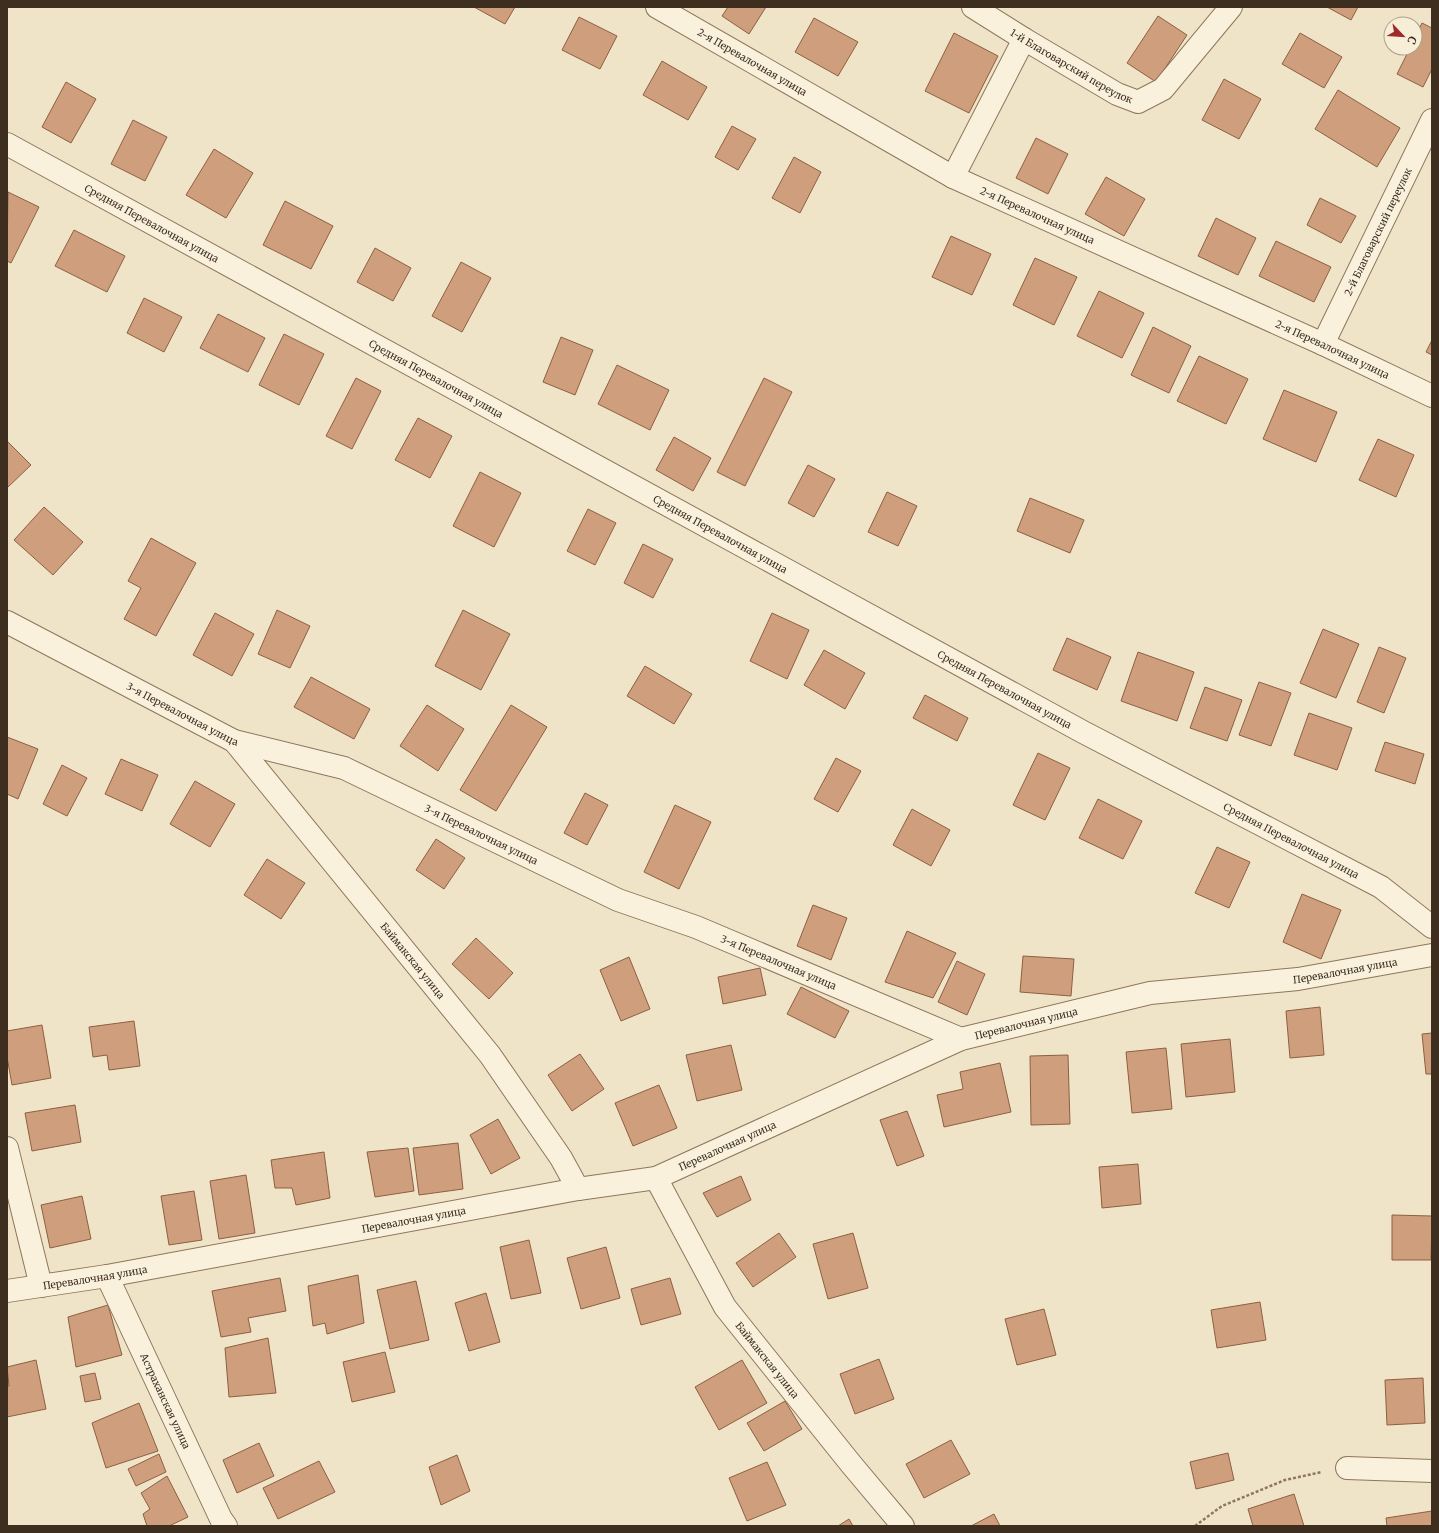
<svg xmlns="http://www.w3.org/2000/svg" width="1439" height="1533" font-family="Merriweather,serif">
<rect width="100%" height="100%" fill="#f0e4c8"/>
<!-- building -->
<g fill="#cf9f7d" stroke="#8d5f41">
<path d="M 474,7 L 515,7 L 505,24 Z"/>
<path d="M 728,7 L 766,7 L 749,34 L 722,16 Z"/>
<path d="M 1327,7 L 1358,7 L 1351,20 Z"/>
<path d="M 1158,16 L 1187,35 L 1156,82 L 1127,63 Z"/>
<path d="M 579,17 L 617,36 L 600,69 L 562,50 Z"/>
<path d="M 814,18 L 858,42 L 838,76 L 795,52 Z"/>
<path d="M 1422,23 L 1432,28 L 1432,69 L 1423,87 L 1397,74 L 1410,48 L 1415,48 L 1415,37 Z"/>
<path d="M 954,33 L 998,56 L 969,113 L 925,91 Z"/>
<path d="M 1300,33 L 1342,57 L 1324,88 L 1282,64 Z"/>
<path d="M 662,61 L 707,87 L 688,120 L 643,95 Z"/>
<path d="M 1224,79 L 1261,99 L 1239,139 L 1202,120 Z"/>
<path d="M 66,82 L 96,99 L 71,143 L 42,127 Z"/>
<path d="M 1338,90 L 1400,128 L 1377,167 L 1315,129 Z"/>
<path d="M 133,120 L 167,137 L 145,181 L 111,164 Z"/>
<path d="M 732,126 L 756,139 L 738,170 L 715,157 Z"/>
<path d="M 1036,138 L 1068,154 L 1048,194 L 1016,178 Z"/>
<path d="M 214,149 L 253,173 L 226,218 L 186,195 Z"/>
<path d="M 794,157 L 821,172 L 800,213 L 772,198 Z"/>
<path d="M 1106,177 L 1145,199 L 1124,236 L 1085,214 Z"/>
<path d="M 8,192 L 39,207 L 11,263 L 7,261 Z"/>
<path d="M 1320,198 L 1356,216 L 1341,243 L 1307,225 Z"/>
<path d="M 285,201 L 333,226 L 311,269 L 263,245 Z"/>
<path d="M 1216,218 L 1256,238 L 1238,275 L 1198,256 Z"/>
<path d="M 74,230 L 125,256 L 107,292 L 55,266 Z"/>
<path d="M 951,236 L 991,254 L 972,295 L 932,277 Z"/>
<path d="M 1276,241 L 1331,267 L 1314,302 L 1259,276 Z"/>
<path d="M 375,248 L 411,268 L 393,301 L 357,282 Z"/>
<path d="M 1035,258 L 1077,277 L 1054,325 L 1013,305 Z"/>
<path d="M 461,262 L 491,278 L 462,332 L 432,316 Z"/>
<path d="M 1099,291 L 1144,313 L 1122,358 L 1077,336 Z"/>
<path d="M 144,298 L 182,317 L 164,352 L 127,333 Z"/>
<path d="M 218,314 L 265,338 L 248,372 L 200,348 Z"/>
<path d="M 1153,327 L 1191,346 L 1169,393 L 1131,375 Z"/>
<path d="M 284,334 L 324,354 L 299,405 L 259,385 Z"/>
<path d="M 561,337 L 593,350 L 575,395 L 543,382 Z"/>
<path d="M 1432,340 L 1432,355 L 1426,352 Z"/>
<path d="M 1199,356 L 1248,379 L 1226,424 L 1177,401 Z"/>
<path d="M 617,365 L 669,390 L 650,430 L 598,404 Z"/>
<path d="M 356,378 L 381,391 L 352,449 L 326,436 Z"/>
<path d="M 764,378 L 792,392 L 745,486 L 717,472 Z"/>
<path d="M 1284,390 L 1337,412 L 1316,462 L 1263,439 Z"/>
<path d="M 418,418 L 452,436 L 430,478 L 395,460 Z"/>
<path d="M 674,437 L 711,458 L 693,491 L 656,470 Z"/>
<path d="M 1378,439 L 1414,455 L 1396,497 L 1359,480 Z"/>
<path d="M 7,441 L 31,465 L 7,488 Z"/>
<path d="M 808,465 L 835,479 L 814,517 L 788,503 Z"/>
<path d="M 480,472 L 521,493 L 494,547 L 453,526 Z"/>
<path d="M 887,492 L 917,506 L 898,546 L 868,532 Z"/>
<path d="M 1030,498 L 1084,520 L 1070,553 L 1017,531 Z"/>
<path d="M 44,507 L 83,542 L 53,575 L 14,540 Z"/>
<path d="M 588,509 L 616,523 L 595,565 L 567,551 Z"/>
<path d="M 151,538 L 196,563 L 156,636 L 124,619 L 141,588 L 128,581 Z"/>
<path d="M 643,544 L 673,559 L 653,598 L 624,583 Z"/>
<path d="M 277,610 L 310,626 L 290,668 L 258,654 Z"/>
<path d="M 463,610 L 510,634 L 481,690 L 435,666 Z"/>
<path d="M 215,613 L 254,634 L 232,676 L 193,655 Z"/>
<path d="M 772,613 L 809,630 L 787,679 L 750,661 Z"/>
<path d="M 1323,629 L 1359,644 L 1336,698 L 1300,683 Z"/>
<path d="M 1067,638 L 1111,657 L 1097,690 L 1053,670 Z"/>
<path d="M 1379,647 L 1406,658 L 1384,713 L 1357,702 Z"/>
<path d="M 824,650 L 865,673 L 845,709 L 804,685 Z"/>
<path d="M 1138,652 L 1194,672 L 1177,721 L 1121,701 Z"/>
<path d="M 645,666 L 692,694 L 674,724 L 627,696 Z"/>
<path d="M 311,677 L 370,709 L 354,739 L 294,707 Z"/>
<path d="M 1259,682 L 1291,693 L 1271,746 L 1239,735 Z"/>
<path d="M 1205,687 L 1242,700 L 1227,741 L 1190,728 Z"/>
<path d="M 925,695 L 968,718 L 957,741 L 913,718 Z"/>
<path d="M 427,705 L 464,729 L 438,771 L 400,746 Z"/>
<path d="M 511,705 L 547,727 L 496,811 L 460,790 Z"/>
<path d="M 1309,713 L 1352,728 L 1337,770 L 1294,755 Z"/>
<path d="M 7,737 L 38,749 L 18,799 L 7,794 Z"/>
<path d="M 1385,742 L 1424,754 L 1415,784 L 1375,771 Z"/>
<path d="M 1038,753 L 1070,768 L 1045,820 L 1013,805 Z"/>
<path d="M 836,758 L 861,771 L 838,812 L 814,799 Z"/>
<path d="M 121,759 L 158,775 L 142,811 L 105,794 Z"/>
<path d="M 62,765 L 87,778 L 67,816 L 43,804 Z"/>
<path d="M 195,781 L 235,804 L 210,847 L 170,824 Z"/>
<path d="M 585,793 L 608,805 L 587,845 L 564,833 Z"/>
<path d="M 1098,799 L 1142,821 L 1123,859 L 1079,838 Z"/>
<path d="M 675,805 L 711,822 L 679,889 L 644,872 Z"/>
<path d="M 912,809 L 950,830 L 931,866 L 893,845 Z"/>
<path d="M 436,839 L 465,858 L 444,889 L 416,870 Z"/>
<path d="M 1217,847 L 1250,862 L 1229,908 L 1195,893 Z"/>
<path d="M 267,859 L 305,883 L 281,919 L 244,895 Z"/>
<path d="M 1302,894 L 1341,910 L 1321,959 L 1283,942 Z"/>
<path d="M 813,905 L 847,918 L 831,960 L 797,946 Z"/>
<path d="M 907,931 L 956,953 L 933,998 L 885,982 Z"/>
<path d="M 476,938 L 513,973 L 489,999 L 452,964 Z"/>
<path d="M 1023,956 L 1074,959 L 1071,996 L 1020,992 Z"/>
<path d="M 629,957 L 650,1009 L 621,1021 L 600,970 Z"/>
<path d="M 957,961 L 985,974 L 967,1015 L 938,1002 Z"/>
<path d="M 760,968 L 766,995 L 723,1004 L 718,977 Z"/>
<path d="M 801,987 L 849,1011 L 835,1038 L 787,1014 Z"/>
<path d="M 1320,1007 L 1324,1055 L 1290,1058 L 1286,1011 Z"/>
<path d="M 134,1021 L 140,1066 L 109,1070 L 107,1055 L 93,1057 L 89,1027 Z"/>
<path d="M 42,1025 L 51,1078 L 12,1085 L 7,1057 L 7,1031 Z"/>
<path d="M 1432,1033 L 1432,1074 L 1426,1074 L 1422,1034 Z"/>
<path d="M 1230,1039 L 1235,1092 L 1186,1097 L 1181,1044 Z"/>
<path d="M 731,1045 L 742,1090 L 697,1101 L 686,1055 Z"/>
<path d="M 1166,1048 L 1172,1109 L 1132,1113 L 1126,1052 Z"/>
<path d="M 580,1054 L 604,1089 L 572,1111 L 548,1075 Z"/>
<path d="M 1068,1055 L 1070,1124 L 1031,1125 L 1030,1056 Z"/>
<path d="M 1000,1063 L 1011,1112 L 944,1127 L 937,1095 L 963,1089 L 960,1072 Z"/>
<path d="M 659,1085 L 677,1128 L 633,1146 L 615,1103 Z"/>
<path d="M 75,1105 L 81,1142 L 32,1151 L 25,1113 Z"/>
<path d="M 907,1111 L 924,1156 L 897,1166 L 880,1120 Z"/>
<path d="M 498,1119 L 520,1158 L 491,1174 L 470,1135 Z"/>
<path d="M 458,1143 L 463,1189 L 419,1195 L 413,1148 Z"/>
<path d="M 408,1148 L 414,1191 L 375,1197 L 367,1152 Z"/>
<path d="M 324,1152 L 330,1198 L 296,1205 L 292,1188 L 275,1188 L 271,1160 Z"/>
<path d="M 1138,1164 L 1141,1204 L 1102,1208 L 1099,1167 Z"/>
<path d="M 246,1175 L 255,1233 L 219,1239 L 210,1181 Z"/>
<path d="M 741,1176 L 751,1200 L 717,1217 L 703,1193 Z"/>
<path d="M 194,1191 L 202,1240 L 169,1245 L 161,1196 Z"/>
<path d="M 82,1196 L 91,1239 L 50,1248 L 41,1205 Z"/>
<path d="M 1392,1215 L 1432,1216 L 1431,1260 L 1392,1260 Z"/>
<path d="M 779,1233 L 796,1257 L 753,1287 L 736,1263 Z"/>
<path d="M 853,1233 L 868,1288 L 828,1299 L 813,1244 Z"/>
<path d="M 529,1240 L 541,1293 L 511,1299 L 500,1247 Z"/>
<path d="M 606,1247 L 620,1298 L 581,1309 L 567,1258 Z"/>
<path d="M 358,1275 L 364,1323 L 327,1334 L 325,1323 L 313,1326 L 308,1286 Z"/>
<path d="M 280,1278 L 286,1311 L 248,1318 L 251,1332 L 221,1337 L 212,1291 Z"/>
<path d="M 670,1278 L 681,1314 L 641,1325 L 631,1289 Z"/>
<path d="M 416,1281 L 429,1340 L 390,1349 L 377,1290 Z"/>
<path d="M 486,1293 L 500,1342 L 469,1351 L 455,1303 Z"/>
<path d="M 1260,1302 L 1266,1340 L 1217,1348 L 1211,1310 Z"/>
<path d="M 108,1305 L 122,1355 L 76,1367 L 68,1317 Z"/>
<path d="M 1044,1309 L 1056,1355 L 1017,1365 L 1005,1319 Z"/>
<path d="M 268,1338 L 276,1393 L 229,1397 L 225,1348 Z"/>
<path d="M 385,1352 L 395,1392 L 352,1402 L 343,1362 Z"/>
<path d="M 879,1359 L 894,1399 L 855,1414 L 840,1374 Z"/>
<path d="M 36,1360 L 46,1409 L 7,1417 L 7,1386 L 9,1386 L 7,1367 Z"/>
<path d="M 742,1360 L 767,1403 L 719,1430 L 695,1387 Z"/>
<path d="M 95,1373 L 101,1399 L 85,1402 L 80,1376 Z"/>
<path d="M 1423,1378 L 1425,1423 L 1387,1425 L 1385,1380 Z"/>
<path d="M 785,1401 L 802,1429 L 764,1451 L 747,1423 Z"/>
<path d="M 139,1403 L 158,1451 L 106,1468 L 92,1423 Z"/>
<path d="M 951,1440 L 970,1474 L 924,1498 L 906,1464 Z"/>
<path d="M 259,1443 L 274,1476 L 237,1493 L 223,1460 Z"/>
<path d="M 1228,1453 L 1234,1480 L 1196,1489 L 1190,1462 Z"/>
<path d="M 159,1454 L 166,1472 L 136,1486 L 128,1469 Z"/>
<path d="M 457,1455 L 470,1491 L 441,1505 L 429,1467 Z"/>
<path d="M 319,1461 L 335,1492 L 278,1519 L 263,1488 Z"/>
<path d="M 767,1462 L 786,1505 L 747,1521 L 729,1478 Z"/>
<path d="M 167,1476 L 188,1517 L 169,1526 L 147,1526 L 143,1514 L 150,1509 L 141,1493 Z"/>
<path d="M 1294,1494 L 1304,1526 L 1253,1526 L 1248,1509 Z"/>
<path d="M 1432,1511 L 1432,1526 L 1387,1526 L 1386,1518 Z"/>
<path d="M 994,1514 L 1000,1526 L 971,1526 Z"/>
<path d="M 849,1519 L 853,1526 L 838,1526 Z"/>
</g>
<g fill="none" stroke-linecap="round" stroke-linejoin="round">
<!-- minor casing -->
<g stroke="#8d765c" stroke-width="24">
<g id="minor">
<path id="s1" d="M 657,7 L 953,177 L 1323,344 L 1432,396"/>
<path id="s2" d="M 973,7 L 1024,39 L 1117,94 L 1138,102 L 1163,89 L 1231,7"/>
<path id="s3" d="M 7,144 L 1083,732 L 1381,887 L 1432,927"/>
<path d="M 953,177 L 1024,39"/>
<path id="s4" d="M 1323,344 L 1432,120"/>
<path id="s5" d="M 7,622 L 234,741 L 344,768 L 618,900 L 696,927 L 961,1039"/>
<path id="s6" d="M 234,741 L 490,1055 L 561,1158 L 578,1189"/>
<path d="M 7,1148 L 41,1286"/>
<path id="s7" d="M 656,1178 L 725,1307 L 851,1464 L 903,1526"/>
<path id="s8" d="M 107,1276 L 221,1519 L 226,1526"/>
<path id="s9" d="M 7,1291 L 107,1276 L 578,1189 L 656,1178 L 961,1039 L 1150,993 L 1298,979 L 1432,955"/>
<path d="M 1347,1468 L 1432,1471"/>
</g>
</g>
<!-- path -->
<path stroke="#8d765c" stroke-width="2.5" stroke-dasharray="3 2" stroke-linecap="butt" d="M 1195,1526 L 1222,1506 L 1285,1480 L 1322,1472"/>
<!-- minor -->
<use href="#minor" stroke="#faf1dc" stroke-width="22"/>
</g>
<g text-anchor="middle" stroke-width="3" stroke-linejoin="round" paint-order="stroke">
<!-- street labels -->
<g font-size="10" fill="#3d2e20" stroke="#f7eed8">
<text dy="4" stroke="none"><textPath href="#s1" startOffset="110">2-я Перевалочная улица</textPath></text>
<text dy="4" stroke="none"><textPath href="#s2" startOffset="115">1-й Благоварский переулок</textPath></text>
<text dy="4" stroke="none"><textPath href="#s1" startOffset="434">2-я Перевалочная улица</textPath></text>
<text dy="4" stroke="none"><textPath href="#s3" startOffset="165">Средняя Перевалочная улица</textPath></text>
<text dy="4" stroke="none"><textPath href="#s4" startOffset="125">2-й Благоварский переулок</textPath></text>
<text dy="4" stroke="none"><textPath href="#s1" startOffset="758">2-я Перевалочная улица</textPath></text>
<text dy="4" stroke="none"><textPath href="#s3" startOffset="489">Средняя Перевалочная улица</textPath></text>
<text dy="4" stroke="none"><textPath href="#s3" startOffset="813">Средняя Перевалочная улица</textPath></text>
<text dy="4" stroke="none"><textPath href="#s3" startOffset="1137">Средняя Перевалочная улица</textPath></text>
<text dy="4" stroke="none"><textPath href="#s5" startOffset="198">3-я Перевалочная улица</textPath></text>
<text dy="4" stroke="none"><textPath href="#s5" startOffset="522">3-я Перевалочная улица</textPath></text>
<text dy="4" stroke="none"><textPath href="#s3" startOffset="1461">Средняя Перевалочная улица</textPath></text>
<text dy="4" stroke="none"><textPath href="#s6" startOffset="283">Баймакская улица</textPath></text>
<text dy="4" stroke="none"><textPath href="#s5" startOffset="846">3-я Перевалочная улица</textPath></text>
<text dy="4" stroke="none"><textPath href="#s9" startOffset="1385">Перевалочная улица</textPath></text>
<text dy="4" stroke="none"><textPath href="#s9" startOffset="1061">Перевалочная улица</textPath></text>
<text dy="4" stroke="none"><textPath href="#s9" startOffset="737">Перевалочная улица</textPath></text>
<text dy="4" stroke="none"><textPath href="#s9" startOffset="413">Перевалочная улица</textPath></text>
<text dy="4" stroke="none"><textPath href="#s9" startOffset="89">Перевалочная улица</textPath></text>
<text dy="4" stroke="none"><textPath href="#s7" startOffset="214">Баймакская улица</textPath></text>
<text dy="4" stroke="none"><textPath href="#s8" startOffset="138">Астраханская улица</textPath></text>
</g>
</g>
<!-- border -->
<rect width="1439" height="1533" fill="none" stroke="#3d2e20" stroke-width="16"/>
<!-- north arrow -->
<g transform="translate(1403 36) rotate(115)"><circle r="19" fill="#f7eed8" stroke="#ada18e"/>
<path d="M0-3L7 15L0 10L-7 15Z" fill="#9e2a2b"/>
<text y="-6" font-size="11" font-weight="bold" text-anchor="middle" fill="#3d2e20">С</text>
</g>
</svg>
